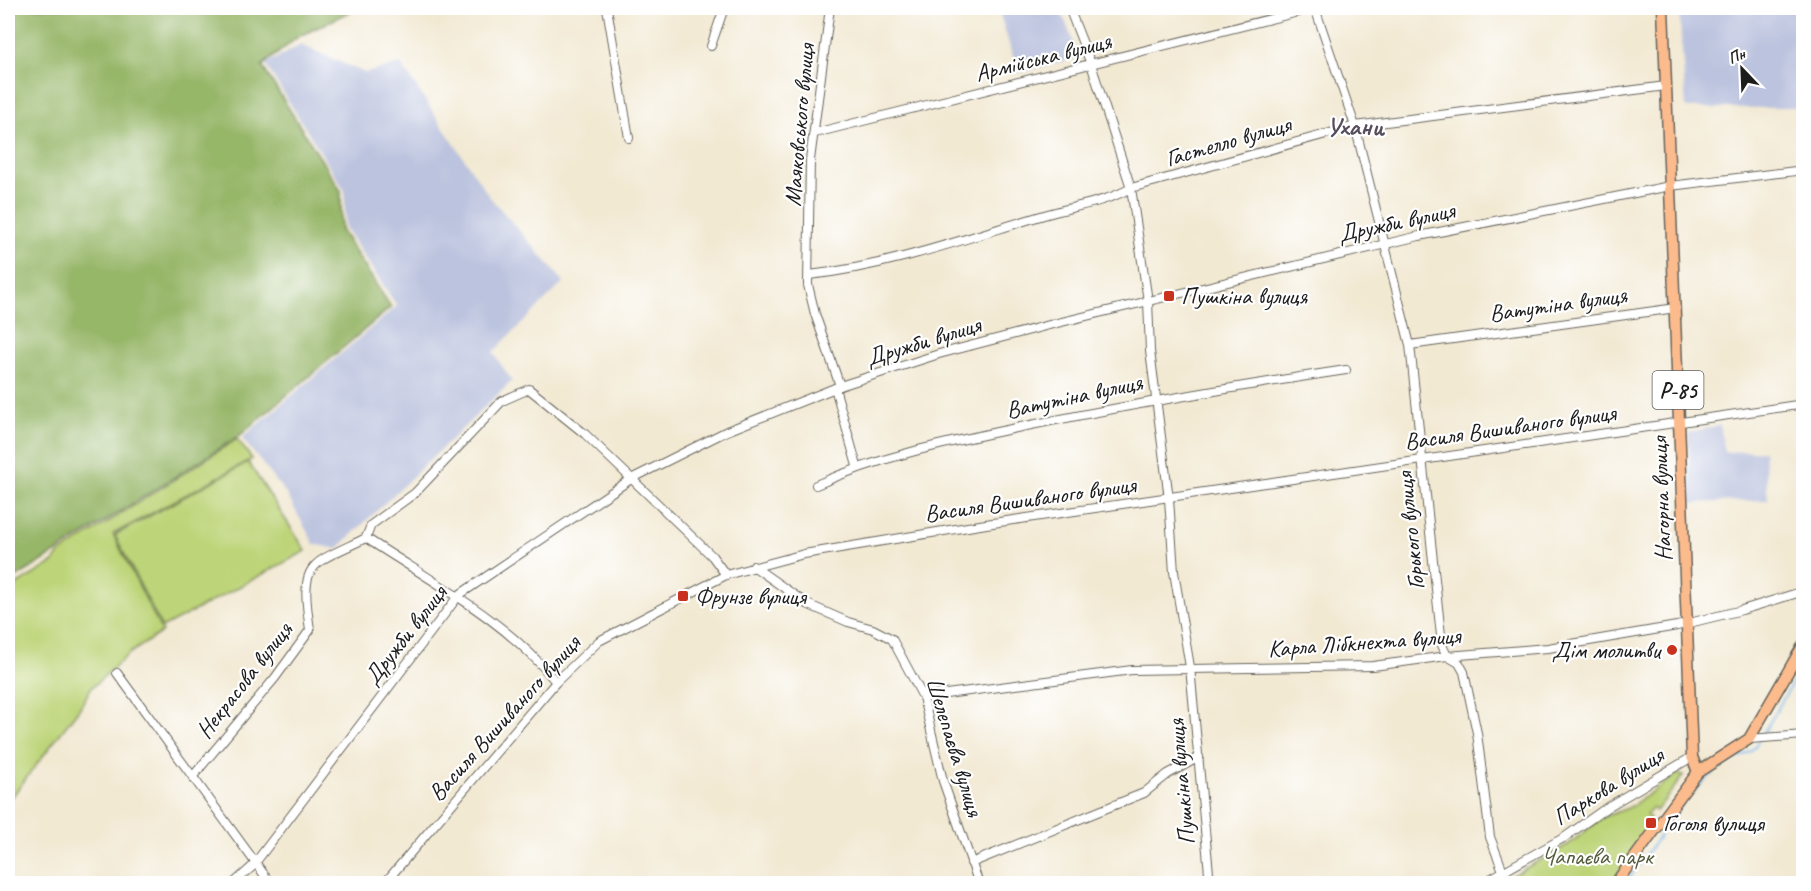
<svg xmlns="http://www.w3.org/2000/svg" width="1811" height="891" font-family="Caveat,sans-serif">
<rect width="100%" height="100%" fill="#fff"/>
<filter id="ink" filterUnits="userSpaceOnUse"><feTurbulence type="fractalNoise" baseFrequency=".0167" numOctaves="2"/><feDisplacementMap in="SourceGraphic" scale="12" xChannelSelector="R" yChannelSelector="G"/><feConvolveMatrix kernelMatrix="1 2 1 2 8 2 1 2 1" color-interpolation-filters="sRGB"/></filter>
<filter id="wash" filterUnits="userSpaceOnUse"><feTurbulence type="fractalNoise" baseFrequency=".008" numOctaves="4" result="noise"/><feDisplacementMap in="SourceGraphic" scale="24" xChannelSelector="R" yChannelSelector="G"/><feGaussianBlur stdDeviation="1.35" result="paint"/><feColorMatrix in="noise" values="0 0 0 0 0 0 0 0 0 0 0 0 0 0 0 0 0 1.4 0 .05"/><feComposite in="paint" operator="in"/></filter>
<g filter="url(#wash)">
<rect width="100%" height="100%" fill="#f2e9d3"/>
<!-- industrial -->
<g fill="#bbc3de">
<path d="M 998,8 L 1060,8 L 1079,57 L 1018,73 Z"/>
<path d="M 1679,8 L 1803,8 L 1803,108 L 1686,108 Z"/>
<path d="M 301,45 L 365,73 L 401,64 L 489,196 L 564,282 L 493,352 L 512,381 L 337,549 L 314,544 L 287,495 L 242,438 L 397,306 L 345,228 L 345,191 L 265,64 Z"/>
<path d="M 1720,425 L 1725,452 L 1764,451 L 1768,500 L 1691,503 L 1688,433 Z"/>
</g>
<!-- green -->
<g fill="#bdd478" stroke="#6c784a" stroke-width="1.5">
<path d="M 237,439 L 252,459 L 113,534 L 162,632 L 130,653 L 91,688 L 79,709 L 8,802 L 8,590 L 54,562 L 60,553 Z"/>
<path d="M 248,462 L 306,551 L 162,628 L 115,535 Z"/>
<path d="M 1678,774 L 1683,776 L 1656,811 L 1652,808 L 1646,815 L 1650,818 L 1647,823 L 1653,827 L 1611,883 L 1497,884 L 1569,844 L 1603,817 L 1628,808 Z"/>
</g>
<!-- forest -->
<path fill="#96b668" stroke="#596942" stroke-width="1.5" d="M 8,8 L 358,8 L 298,37 L 262,66 L 341,191 L 341,230 L 391,307 L 239,436 L 8,583 Z"/>
<g fill="none" stroke-linecap="round" stroke-linejoin="round">
<!-- stream -->
<g stroke="#75b4e9" stroke-width="2">
<path d="M 1762,736 L 1804,663"/>
<path d="M 1688,797 C 1700,784 1714,771 1729,762 C 1745,753 1748,758 1759,740"/>
<path d="M 1625,884 L 1683,803"/>
</g>
</g>
</g>
<g filter="url(#ink)">
<g fill="none" stroke-linecap="round" stroke-linejoin="round">
<!-- minor casing -->
<g stroke="#67645c" stroke-width="10">
<g id="minor">
<path d="M 607,8 L 629,138"/>
<path d="M 830,8 L 810,160 L 808,285 L 815,314 L 840,386"/>
<path d="M 1069,8 L 1091,64 L 1131,188 L 1148,301 L 1150,351 L 1169,499 L 1174,572 L 1190,667 L 1210,884"/>
<path d="M 1315,8 L 1355,126 L 1410,345 L 1442,645 L 1447,656 L 1459,663 L 1464,672 L 1477,733 L 1490,837 L 1503,871"/>
<path d="M 711,46 L 724,8"/>
<path d="M 815,133 L 1314,8"/>
<path d="M 809,275 C 890,266 967,238 1044,215 C 1074,206 1104,203 1131,188 L 1355,126 L 1666,86"/>
<path d="M 1410,345 L 1676,308"/>
<path d="M 835,388 L 857,466"/>
<path d="M 816,485 C 883,455 954,441 1026,426 C 1133,404 1239,386 1346,370"/>
<path d="M 366,538 C 432,582 506,619 556,682"/>
<path d="M 753,566 L 807,604 L 848,622 L 873,629 L 892,639 L 923,697 L 943,781 L 979,884"/>
<path d="M 117,673 L 271,884"/>
<path d="M 923,697 L 1132,670 L 1373,666 L 1447,656 L 1548,648 L 1677,626 L 1742,610 L 1804,591"/>
<path d="M 1749,739 L 1804,735"/>
<path d="M 194,775 L 275,678 L 310,630 C 300,561 308,566 366,538 L 371,525 L 415,493 L 502,401 L 529,389 L 585,434 L 712,556 L 726,575"/>
<path d="M 971,863 L 1144,793 L 1168,774 L 1199,757"/>
<path d="M 233,884 L 252,867 L 459,595 L 631,479 L 727,431 L 840,386 L 939,354 L 1049,325 L 1419,236 L 1670,186 L 1804,170"/>
<path d="M 384,884 L 556,682 L 599,641 L 726,575 L 804,554 L 986,524 L 1804,404"/>
<path d="M 1481,884 L 1565,837 L 1609,806 L 1692,757"/>
</g>
</g>
<!-- major casing -->
<g stroke="#67645c" stroke-width="13">
<g id="major">
<path d="M 1663,8 L 1692,757 L 1698,772"/>
<path d="M 1615,884 L 1698,772 L 1749,739 L 1804,644"/>
</g>
</g>
<!-- minor -->
<use href="#minor" stroke="#fff" stroke-width="8"/>
<!-- major -->
<use href="#major" stroke="#fbbb8c" stroke-width="10"/>
</g>
</g>
<!-- markers -->
<g fill="#c8321e" stroke="#fff" stroke-width="2">
<rect x="1163" y="290" width="12" height="12" rx="3"/>
<rect x="677" y="590" width="12" height="12" rx="3"/>
<circle cx="1672" cy="650" r="6"/>
<rect x="1645" y="817" width="12" height="12" rx="3"/>
</g>
<g text-anchor="middle" stroke-width="4.5" stroke-linejoin="round" paint-order="stroke">
<!-- shield labels -->
<rect fill="#fff" stroke="#606060" stroke-width="1.5" x="1652.5" y="371" width="51" height="38" rx="4.5"/>
<g font-size="22" font-weight="bold" fill="#1c1c1c">
<text x="1678" y="398">Р-85</text>
</g>
<!-- street labels -->
<g font-size="24" fill="#1c1c1c" stroke="#fff">
<text transform="translate(1043 57) rotate(-14)" y="8">Армійська вулиця</text>
<text transform="translate(799 125) rotate(-85)" y="8">Маяковського вулиця</text>
<text transform="translate(1228 141) rotate(-16)" y="8">Гастелло вулиця</text>
<text transform="translate(1396 222) rotate(-12)" y="8">Дружби вулиця</text>
<text transform="translate(1558 304) rotate(-8)" y="8">Ватутіна вулиця</text>
<text transform="translate(923 341) rotate(-17)" y="8">Дружби вулиця</text>
<text transform="translate(1074 396) rotate(-12)" y="8">Ватутіна вулиця</text>
<text transform="translate(1510 427) rotate(-8)" y="8">Василя Вишиваного вулиця</text>
<text transform="translate(1030 499) rotate(-8)" y="8">Василя Вишиваного вулиця</text>
<text transform="translate(1661 499) rotate(-92)" y="8">Нагорна вулиця</text>
<text transform="translate(1410 531) rotate(-96)" y="8">Горького вулиця</text>
<text transform="translate(405 635) rotate(-52)" y="8">Дружби вулиця</text>
<text transform="translate(1364 642) rotate(-4)" y="8">Карла Лібкнехта вулиця</text>
<text transform="translate(244 680) rotate(-52)" y="8">Некрасова вулиця</text>
<text transform="translate(504 718) rotate(-48)" y="8">Василя Вишиваного вулиця</text>
<text transform="translate(955 747) rotate(73)" y="8">Шелепаєва вулиця</text>
<text transform="translate(1181 782) rotate(-95)" y="8">Пушкіна вулиця</text>
<text transform="translate(1608 786) rotate(-32)" y="8">Паркова вулиця</text>
</g>
<!-- poi labels -->
<g font-size="24" fill="#1c1c1c" stroke="#fff" text-anchor="start">
<text x="1181" y="304">Пушкіна вулиця</text>
<text x="695" y="604">Фрунзе вулиця</text>
<text x="1660" y="658" text-anchor="end">Дім молитви</text>
<text x="1663" y="831">Гоголя вулиця</text>
</g>
<!-- park labels -->
<g font-size="24" fill="#545c3c" stroke="#fff">
<text x="1597" y="864">Чапаєва парк</text>
</g>
<!-- neighbourhood labels -->
<g font-size="26" font-weight="bold" fill="#554c5c" stroke="#fff">
<text x="1355" y="135">Ухани</text>
</g>
</g>
<!-- margin -->
<rect width="1811" height="891" fill="none" stroke="#fff" stroke-width="30"/>
<!-- north arrow -->
<g transform="translate(1742 69) rotate(337)" stroke="#ffffff" stroke-width="4.5" paint-order="stroke">
<path d="M0-4.5L10 22L0 15L-10 22Z" fill="#1c1c1c"/>
<text y="-9" font-size="16" font-weight="bold" text-anchor="middle" fill="#1c1c1c">Пн</text>
</g>
</svg>
